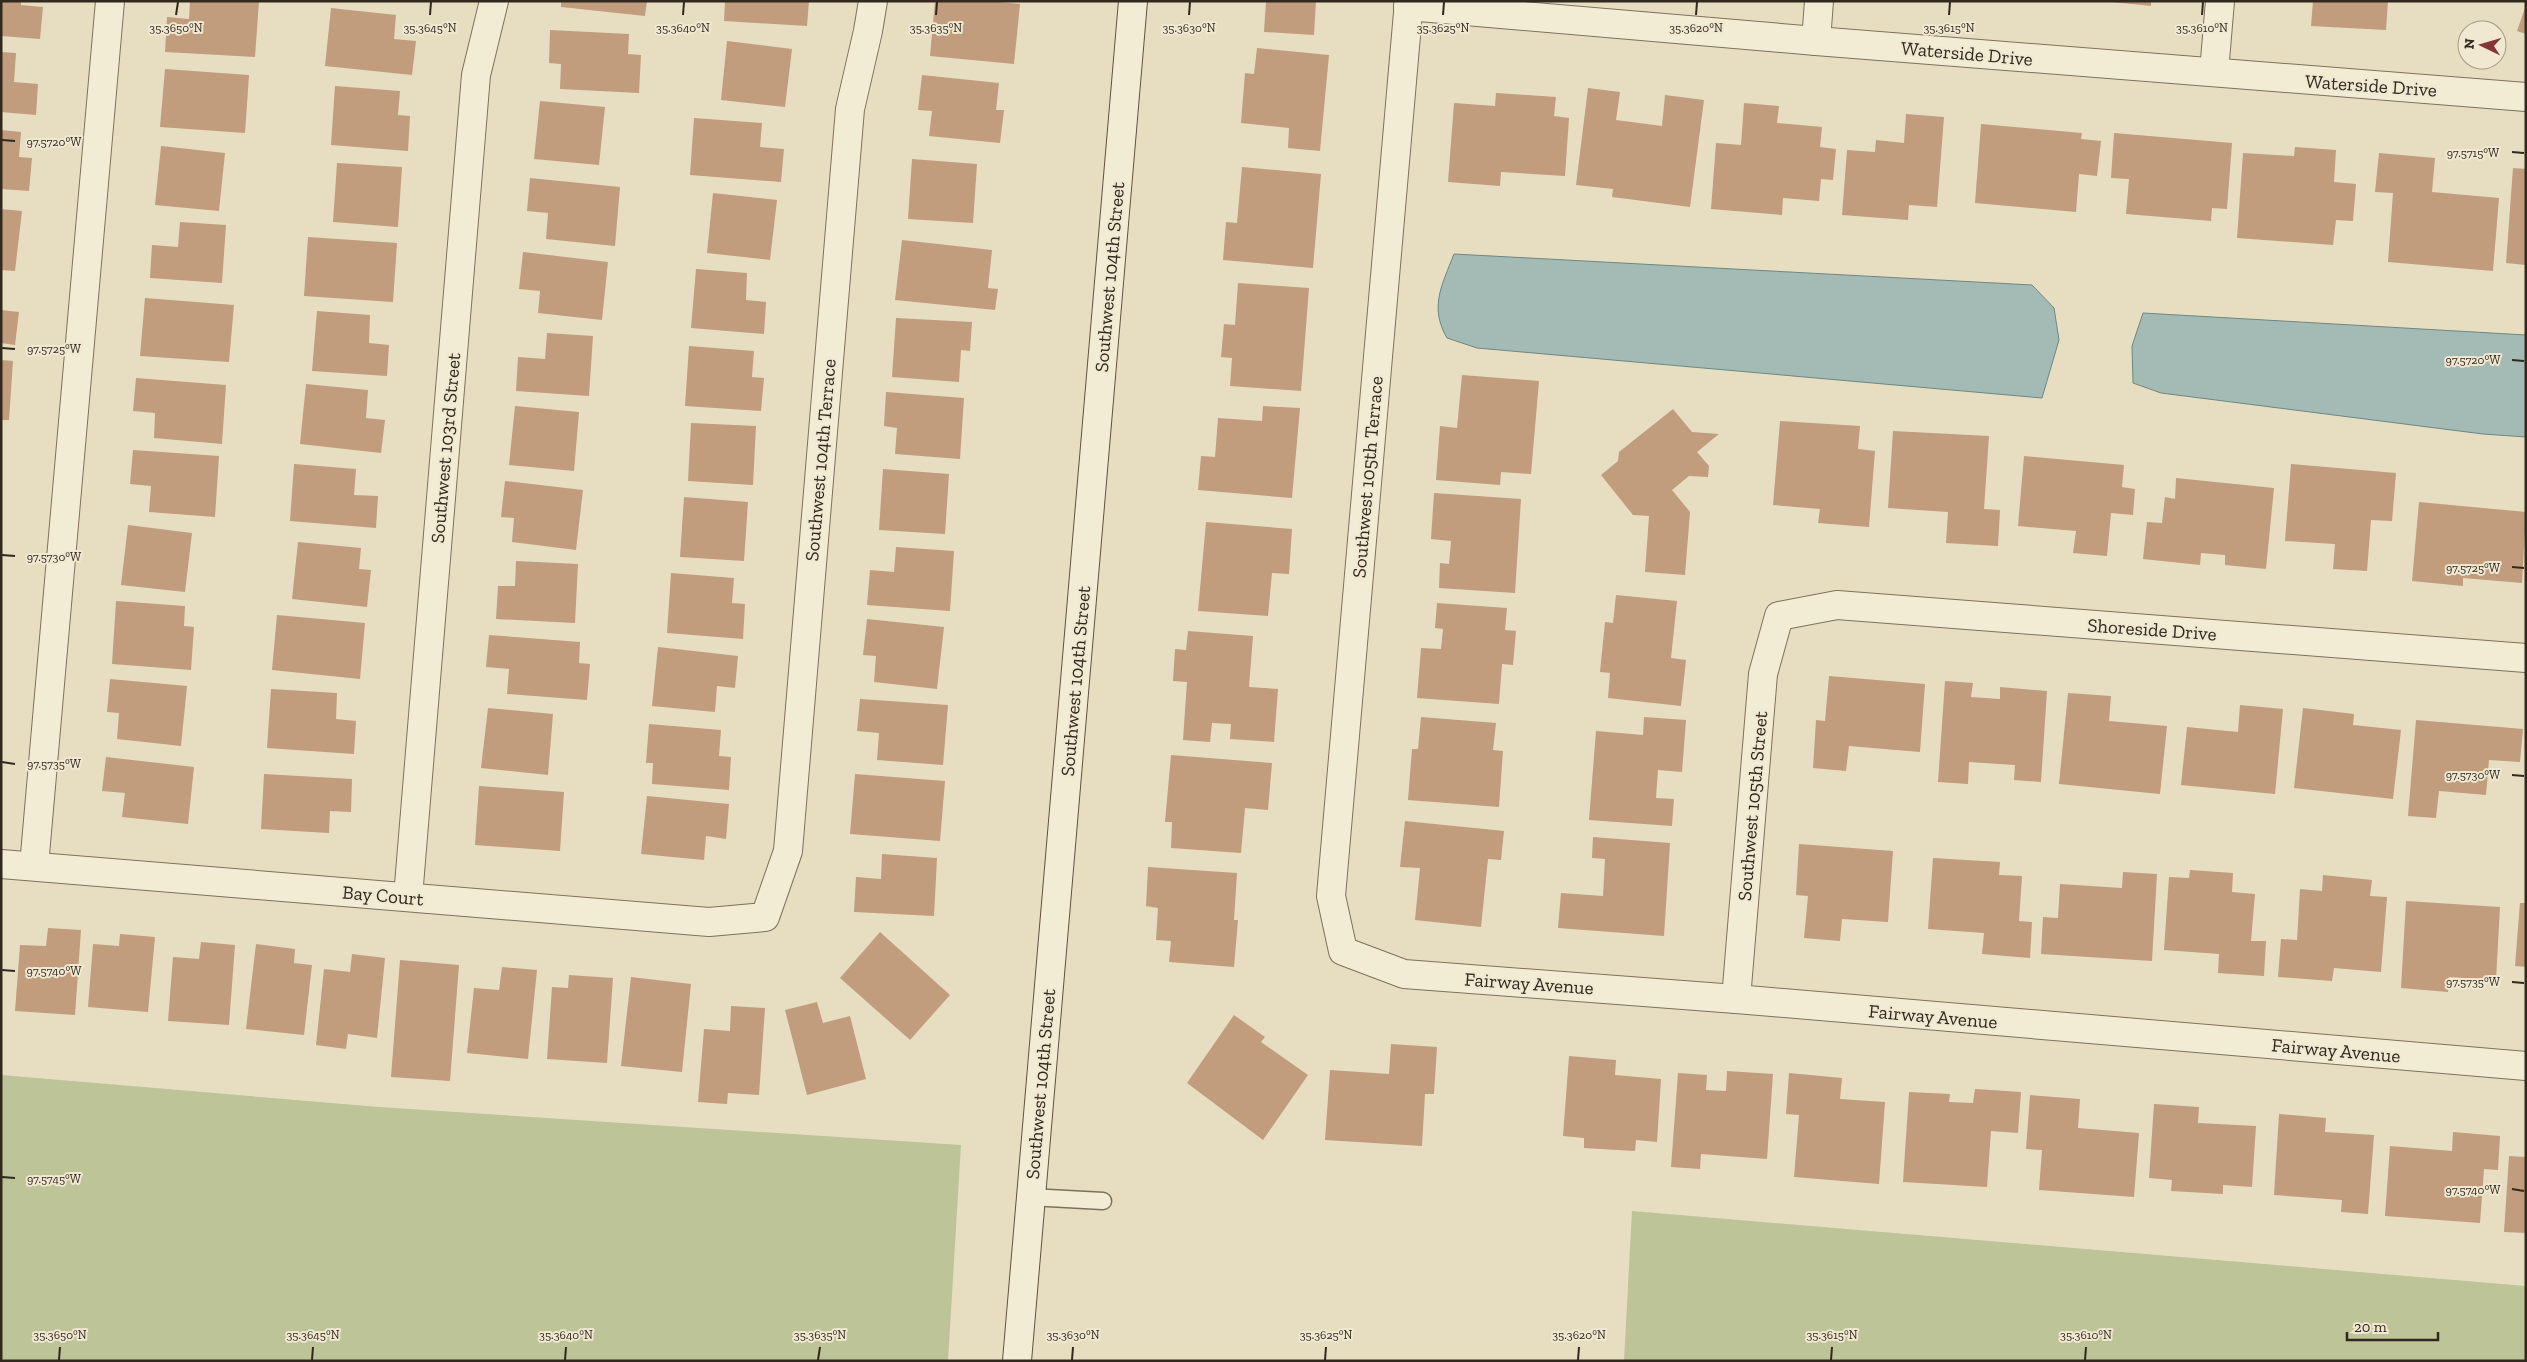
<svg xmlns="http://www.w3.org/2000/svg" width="2527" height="1362" font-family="'Zilla Slab',serif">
<rect width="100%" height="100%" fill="#e7dec2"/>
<!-- green -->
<g fill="#bcc498">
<path d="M 1,1075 L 379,1107 L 961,1145 L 948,1361 L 1,1361 Z"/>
<path d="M 1632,1211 L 2526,1286 L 2526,1361 L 1624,1361 Z"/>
</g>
<!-- water -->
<g fill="#a4bbb5" stroke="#6c8782">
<path d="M 1454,254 L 2032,285 L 2054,308 L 2059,340 L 2042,398 L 1477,348 L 1447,338 C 1429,307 1442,285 1454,254 Z"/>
<path d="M 2143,313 L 2526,335 L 2526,437 L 2483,434 L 2161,393 L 2133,383 L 2132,346 Z"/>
</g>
<!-- building -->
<g fill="#c19c7d">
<path d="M 1,1 L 21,1 L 21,5 L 43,7 L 40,39 L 1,36 Z"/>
<path d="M 190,1 L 259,1 L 255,57 L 165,52 L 167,17 L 189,19 Z"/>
<path d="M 561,1 L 647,1 L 645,16 L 561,7 Z"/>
<path d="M 725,1 L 809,1 L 807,26 L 724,21 Z"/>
<path d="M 935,1 L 988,1 L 1020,4 L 1014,64 L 930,56 Z"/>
<path d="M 1266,1 L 1316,1 L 1314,35 L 1264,32 Z"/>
<path d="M 2102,1 L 2151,1 L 2151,6 Z"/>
<path d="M 2313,1 L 2388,1 L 2386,30 L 2311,26 Z"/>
<path d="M 2526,5 L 2526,34 L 2517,31 Z"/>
<path d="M 331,8 L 396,15 L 394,39 L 416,41 L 412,75 L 325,66 Z"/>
<path d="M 550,30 L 629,34 L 628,54 L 641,55 L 639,93 L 560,89 L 561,64 L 549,63 Z"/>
<path d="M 727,41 L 792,49 L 785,107 L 721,100 Z"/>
<path d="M 1257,48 L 1329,55 L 1320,151 L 1288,148 L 1289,128 L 1241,123 L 1245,73 L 1254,74 Z"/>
<path d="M 1,52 L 16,53 L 14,82 L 38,84 L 36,115 L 1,112 Z"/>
<path d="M 165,69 L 249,75 L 245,133 L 160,127 Z"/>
<path d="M 922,75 L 999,83 L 996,110 L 1004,110 L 1000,143 L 929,136 L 932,111 L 918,110 Z"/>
<path d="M 335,86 L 400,91 L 398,115 L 410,116 L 408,151 L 331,145 Z"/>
<path d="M 1588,88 L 1620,92 L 1616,120 L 1662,126 L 1665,95 L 1704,100 L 1690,207 L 1612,197 L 1613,189 L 1576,185 Z"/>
<path d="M 1496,93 L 1556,97 L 1554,116 L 1569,118 L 1565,176 L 1501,172 L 1500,186 L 1448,182 L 1454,103 L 1495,106 Z"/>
<path d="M 540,101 L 605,107 L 599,165 L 534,159 Z"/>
<path d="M 1744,103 L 1779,106 L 1777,123 L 1822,127 L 1820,147 L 1836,149 L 1833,180 L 1821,179 L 1819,201 L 1783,198 L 1782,215 L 1711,209 L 1716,143 L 1741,145 Z"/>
<path d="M 1906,114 L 1944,117 L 1937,207 L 1909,205 L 1908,220 L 1842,215 L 1847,150 L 1875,152 L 1876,140 L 1904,143 Z"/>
<path d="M 694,118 L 762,123 L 760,147 L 784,149 L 781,182 L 690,175 Z"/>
<path d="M 1981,124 L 2082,133 L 2081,139 L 2101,141 L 2097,176 L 2079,174 L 2076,212 L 1975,203 Z"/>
<path d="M 1,130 L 21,132 L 19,157 L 32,158 L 29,191 L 1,189 Z"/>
<path d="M 2114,133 L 2232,143 L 2227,209 L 2212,208 L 2211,221 L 2126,214 L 2129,179 L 2111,178 Z"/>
<path d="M 161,146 L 225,153 L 219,211 L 155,205 Z"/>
<path d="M 2295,147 L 2336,150 L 2334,182 L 2356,184 L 2353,221 L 2336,220 L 2333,245 L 2237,238 L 2243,153 L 2294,156 Z"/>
<path d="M 2379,153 L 2435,158 L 2432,192 L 2499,198 L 2493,271 L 2388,262 L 2393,193 L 2375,192 Z"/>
<path d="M 912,159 L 977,164 L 973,223 L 908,219 Z"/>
<path d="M 337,163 L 402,167 L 398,227 L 333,222 Z"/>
<path d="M 1242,167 L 1321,174 L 1313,268 L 1223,260 L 1226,222 L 1237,223 Z"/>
<path d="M 2513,168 L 2526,169 L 2526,265 L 2506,263 Z"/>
<path d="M 530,178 L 620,187 L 615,246 L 546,239 L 548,213 L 527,211 Z"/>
<path d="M 713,193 L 777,200 L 770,260 L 707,253 Z"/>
<path d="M 1,209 L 22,211 L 15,271 L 1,270 Z"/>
<path d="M 180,222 L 226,225 L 222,283 L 150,278 L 152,245 L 178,247 Z"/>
<path d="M 308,237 L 397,243 L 393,302 L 304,296 Z"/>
<path d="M 902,240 L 992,250 L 988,288 L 998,289 L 995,310 L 895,300 Z"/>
<path d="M 523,252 L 608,262 L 602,320 L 538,313 L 540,291 L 519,289 Z"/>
<path d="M 696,269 L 747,273 L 746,300 L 766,302 L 764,334 L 691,328 Z"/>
<path d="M 1238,283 L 1309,288 L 1301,391 L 1230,386 L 1232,358 L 1221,357 L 1224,324 L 1235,325 Z"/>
<path d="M 145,298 L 234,305 L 229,362 L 140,356 Z"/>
<path d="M 1,310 L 19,312 L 15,345 L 1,343 Z"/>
<path d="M 317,311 L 370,315 L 369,343 L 389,345 L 387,376 L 312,371 Z"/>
<path d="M 896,318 L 972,322 L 970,351 L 961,350 L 959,382 L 892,377 Z"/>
<path d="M 547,333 L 593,336 L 589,396 L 516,391 L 518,357 L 545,359 Z"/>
<path d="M 689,346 L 754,351 L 752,377 L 764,378 L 761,411 L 685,406 Z"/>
<path d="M 1,360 L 13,361 L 9,420 L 1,420 Z"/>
<path d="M 1462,375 L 1539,381 L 1531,474 L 1501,472 L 1500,485 L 1436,480 L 1440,426 L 1457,428 Z"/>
<path d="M 136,378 L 226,385 L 222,444 L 154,438 L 155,413 L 133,411 Z"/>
<path d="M 306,384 L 368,390 L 366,418 L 385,420 L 381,453 L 300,444 Z"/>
<path d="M 886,392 L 964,398 L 960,459 L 895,454 L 897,428 L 884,426 Z"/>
<path d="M 515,406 L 579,412 L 574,471 L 509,465 Z"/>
<path d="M 1263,406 L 1300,408 L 1292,498 L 1198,490 L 1201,456 L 1215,457 L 1218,418 L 1262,421 Z"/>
<path d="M 1673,409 L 1692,432 L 1719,434 L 1697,452 L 1709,466 L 1708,477 L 1689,476 L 1672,490 L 1690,512 L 1685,575 L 1645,572 L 1649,516 L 1633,515 L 1601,475 L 1618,461 L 1619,452 Z"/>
<path d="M 1780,421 L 1860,426 L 1858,449 L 1875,451 L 1869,527 L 1818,523 L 1820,509 L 1773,505 Z"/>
<path d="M 691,423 L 756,426 L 753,485 L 688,481 Z"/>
<path d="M 1893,431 L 1989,436 L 1984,509 L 2000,510 L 1998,546 L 1946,543 L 1948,512 L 1888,508 Z"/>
<path d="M 133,450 L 219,456 L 215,517 L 149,512 L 151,486 L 130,484 Z"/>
<path d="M 2024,456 L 2124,465 L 2122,487 L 2135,489 L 2133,515 L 2111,513 L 2107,556 L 2073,553 L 2076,531 L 2018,526 Z"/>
<path d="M 294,464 L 356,469 L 354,495 L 378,496 L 376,528 L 290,521 Z"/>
<path d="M 2291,464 L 2396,473 L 2392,521 L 2371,520 L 2367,571 L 2333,569 L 2335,544 L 2285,541 Z"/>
<path d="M 883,469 L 949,474 L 945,534 L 879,530 Z"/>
<path d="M 2176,478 L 2274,488 L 2266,569 L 2225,565 L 2225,555 L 2201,553 L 2200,565 L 2143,559 L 2147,522 L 2162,523 L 2165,497 L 2175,499 Z"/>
<path d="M 505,481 L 583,490 L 576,550 L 512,542 L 514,518 L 501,517 Z"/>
<path d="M 1434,493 L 1521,499 L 1515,593 L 1439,588 L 1440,563 L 1449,564 L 1451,541 L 1431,539 Z"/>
<path d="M 684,497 L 748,502 L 744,561 L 680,557 Z"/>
<path d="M 2419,502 L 2526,512 L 2522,583 L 2463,578 L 2463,586 L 2412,581 Z"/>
<path d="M 1206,522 L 1292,529 L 1289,574 L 1272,573 L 1268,616 L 1198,611 Z"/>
<path d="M 128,525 L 192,533 L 185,592 L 121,585 Z"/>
<path d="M 298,542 L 361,548 L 359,569 L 371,570 L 367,607 L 292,599 Z"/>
<path d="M 896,547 L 954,551 L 950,611 L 867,605 L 870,570 L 894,572 Z"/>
<path d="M 516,561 L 578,564 L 575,623 L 496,619 L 498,586 L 515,586 Z"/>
<path d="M 671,573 L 734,578 L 732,603 L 745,604 L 743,639 L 667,633 Z"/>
<path d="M 1616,595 L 1677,601 L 1671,658 L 1686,660 L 1681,706 L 1608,698 L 1610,673 L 1600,672 L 1605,622 L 1613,623 Z"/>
<path d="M 116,601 L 185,606 L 184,626 L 194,627 L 191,670 L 112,664 Z"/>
<path d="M 1437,603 L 1507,608 L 1505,630 L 1516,631 L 1513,665 L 1502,664 L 1499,704 L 1417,698 L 1421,648 L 1441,649 L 1443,629 L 1435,628 Z"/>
<path d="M 277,615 L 365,623 L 360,679 L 272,670 Z"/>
<path d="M 867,619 L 944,627 L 937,689 L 874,682 L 876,656 L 863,655 Z"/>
<path d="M 1188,631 L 1253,636 L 1249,687 L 1278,689 L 1274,742 L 1230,739 L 1231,724 L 1212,723 L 1210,742 L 1183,740 L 1187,682 L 1173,681 L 1175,649 L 1186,650 Z"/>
<path d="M 489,635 L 580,642 L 579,663 L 590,664 L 587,700 L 507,694 L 509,669 L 486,667 Z"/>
<path d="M 658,647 L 738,656 L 735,688 L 717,686 L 715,712 L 652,706 Z"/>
<path d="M 1829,676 L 1925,684 L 1920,752 L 1849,746 L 1846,771 L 1813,768 L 1816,720 L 1825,721 Z"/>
<path d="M 110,679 L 187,686 L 181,746 L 117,739 L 119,713 L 107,712 Z"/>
<path d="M 1945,681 L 1973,683 L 1971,697 L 2000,699 L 2000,687 L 2047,691 L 2041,782 L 2014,780 L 2015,765 L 1969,762 L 1968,784 L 1938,782 Z"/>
<path d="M 271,689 L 337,693 L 336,719 L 356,721 L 354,754 L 267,748 Z"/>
<path d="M 2068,693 L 2111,696 L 2109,721 L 2167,726 L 2160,794 L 2059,784 Z"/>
<path d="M 860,699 L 948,705 L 943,765 L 877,760 L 879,733 L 857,731 Z"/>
<path d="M 2240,705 L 2283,709 L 2275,794 L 2181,785 L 2187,727 L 2238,732 Z"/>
<path d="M 488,708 L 553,714 L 548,775 L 481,768 Z"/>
<path d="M 2303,708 L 2354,714 L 2353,725 L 2401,730 L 2393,799 L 2294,788 Z"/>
<path d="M 1421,717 L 1496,723 L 1493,750 L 1503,751 L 1499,807 L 1408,800 L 1412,749 L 1418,749 Z"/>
<path d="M 1644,717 L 1686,720 L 1682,772 L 1658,770 L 1656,798 L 1674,799 L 1672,826 L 1589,820 L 1596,731 L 1643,735 Z"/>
<path d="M 2416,720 L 2523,729 L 2520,762 L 2489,760 L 2486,795 L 2439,791 L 2436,818 L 2408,816 Z"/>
<path d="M 649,724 L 721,730 L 719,756 L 731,757 L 729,790 L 652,784 L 653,763 L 646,763 Z"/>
<path d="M 1171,755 L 1272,763 L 1268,810 L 1245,808 L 1241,853 L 1171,848 L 1172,822 L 1165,822 Z"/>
<path d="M 106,757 L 194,767 L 188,824 L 122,817 L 125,793 L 102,791 Z"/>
<path d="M 264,774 L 352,779 L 351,812 L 330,811 L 329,833 L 261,829 Z"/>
<path d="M 855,774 L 945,781 L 940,841 L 850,834 Z"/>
<path d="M 479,786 L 564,792 L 560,851 L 475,845 Z"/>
<path d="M 647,796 L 729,804 L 726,839 L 706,836 L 704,860 L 641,854 Z"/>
<path d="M 1405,821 L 1504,831 L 1501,860 L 1488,859 L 1481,927 L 1415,920 L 1420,868 L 1400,867 Z"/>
<path d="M 1593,837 L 1670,843 L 1664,936 L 1558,928 L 1561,893 L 1603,896 L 1605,859 L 1592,858 Z"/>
<path d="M 1799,844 L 1893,851 L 1888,922 L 1842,919 L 1840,941 L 1804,938 L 1808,896 L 1796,895 Z"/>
<path d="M 882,854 L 937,858 L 934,916 L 854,912 L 856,877 L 881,879 Z"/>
<path d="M 1933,858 L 2000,862 L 1999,875 L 2022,876 L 2019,921 L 2032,922 L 2030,958 L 1982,954 L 1984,933 L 1928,929 Z"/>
<path d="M 1148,867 L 1237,873 L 1234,920 L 1238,920 L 1234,967 L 1169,962 L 1171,941 L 1156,940 L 1158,908 L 1146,906 Z"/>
<path d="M 2190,870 L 2233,873 L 2232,892 L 2255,894 L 2251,941 L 2266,941 L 2264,976 L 2218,973 L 2219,954 L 2164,950 L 2169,877 L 2189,878 Z"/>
<path d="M 2123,872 L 2157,874 L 2152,961 L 2041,954 L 2043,917 L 2058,918 L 2060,884 L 2122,888 Z"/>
<path d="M 2323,875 L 2372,880 L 2370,896 L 2387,897 L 2381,972 L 2334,968 L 2332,981 L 2278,977 L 2281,939 L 2297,940 L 2300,889 L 2322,891 Z"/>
<path d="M 2406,901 L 2500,907 L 2496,980 L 2449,977 L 2448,992 L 2401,988 Z"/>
<path d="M 2520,903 L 2526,903 L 2526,967 L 2515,966 Z"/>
<path d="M 48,928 L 81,930 L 75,1015 L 15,1011 L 20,945 L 46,946 Z"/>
<path d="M 880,932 L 950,995 L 910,1040 L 840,978 Z"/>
<path d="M 120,934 L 155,937 L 148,1012 L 88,1007 L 93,944 L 119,946 Z"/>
<path d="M 201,942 L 235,945 L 229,1025 L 168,1021 L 173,957 L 199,959 Z"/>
<path d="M 256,944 L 295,949 L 294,963 L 312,965 L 304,1035 L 246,1029 Z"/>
<path d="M 352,954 L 385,958 L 377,1038 L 348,1034 L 346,1049 L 316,1045 L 324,969 L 350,972 Z"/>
<path d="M 400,960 L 459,965 L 450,1081 L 391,1077 Z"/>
<path d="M 502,967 L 537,970 L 528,1059 L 467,1053 L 474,988 L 499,990 Z"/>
<path d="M 569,975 L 613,978 L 607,1063 L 547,1059 L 552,987 L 568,988 Z"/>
<path d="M 631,977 L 691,984 L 682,1072 L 621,1066 Z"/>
<path d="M 817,1002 L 823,1023 L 850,1016 L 866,1079 L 807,1095 L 785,1010 Z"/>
<path d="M 731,1006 L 765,1008 L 759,1095 L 728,1093 L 727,1104 L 698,1102 L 704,1029 L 730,1031 Z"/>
<path d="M 1234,1015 L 1265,1037 L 1261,1042 L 1308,1075 L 1263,1140 L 1187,1083 Z"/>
<path d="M 1391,1044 L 1437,1047 L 1434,1094 L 1425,1094 L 1422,1146 L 1325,1140 L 1330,1070 L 1389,1074 Z"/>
<path d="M 1569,1056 L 1616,1060 L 1615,1075 L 1661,1079 L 1657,1142 L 1636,1140 L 1635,1151 L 1584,1148 L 1584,1138 L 1563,1136 Z"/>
<path d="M 1727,1071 L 1773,1074 L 1767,1159 L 1701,1154 L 1700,1169 L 1671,1167 L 1678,1073 L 1707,1075 L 1706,1090 L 1726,1091 Z"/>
<path d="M 1789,1073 L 1842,1078 L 1840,1099 L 1885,1102 L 1879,1184 L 1794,1177 L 1799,1115 L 1786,1114 Z"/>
<path d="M 1975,1089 L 2021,1092 L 2018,1133 L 1991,1131 L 1987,1187 L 1903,1182 L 1909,1092 L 1950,1094 L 1949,1102 L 1973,1103 Z"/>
<path d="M 2030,1095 L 2080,1099 L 2078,1128 L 2139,1133 L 2134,1197 L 2039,1190 L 2042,1150 L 2026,1149 Z"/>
<path d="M 2154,1104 L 2199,1107 L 2198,1123 L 2256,1126 L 2252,1187 L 2223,1185 L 2223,1194 L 2171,1191 L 2172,1180 L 2149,1178 Z"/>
<path d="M 2279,1114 L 2326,1118 L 2325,1132 L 2374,1135 L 2368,1214 L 2341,1212 L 2342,1200 L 2274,1195 Z"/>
<path d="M 2453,1132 L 2500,1136 L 2498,1170 L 2484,1169 L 2480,1223 L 2385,1216 L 2390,1146 L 2452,1151 Z"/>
<path d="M 2509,1156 L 2526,1157 L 2526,1233 L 2504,1232 Z"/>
</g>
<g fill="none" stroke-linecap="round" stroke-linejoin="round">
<!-- service casing -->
<g stroke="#7f705c" stroke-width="19">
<path id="service" d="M 1030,1197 L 1103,1201"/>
</g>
<!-- minor casing -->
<g stroke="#7f705c" stroke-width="30">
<g id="minor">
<path d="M 1409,1 L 1331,896 L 1343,951 L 1404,974 L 1736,999 L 2526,1066"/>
<path d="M 1408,6 L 1816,41 L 2526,97"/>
<path d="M 1816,41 L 1819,1"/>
<path d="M 2214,72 L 2220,1"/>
<path d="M 1,864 L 709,922 L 765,917 L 788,851 L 850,109 L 868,31 L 873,1"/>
<path d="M 34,866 L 110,1"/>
<path d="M 408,897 L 476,75 L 494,1"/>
<path d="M 1736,999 L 1763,674 L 1779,616 L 1837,605 L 2526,658"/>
</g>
</g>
<!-- secondary casing -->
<g stroke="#60513f" stroke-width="30">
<path id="secondary" d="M 1017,1361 L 1133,1"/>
</g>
<!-- service -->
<use href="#service" stroke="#f3ecd4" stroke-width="16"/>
<!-- minor -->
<use href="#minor" stroke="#f3ecd4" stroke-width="28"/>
<!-- secondary -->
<use href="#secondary" stroke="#f3ecd4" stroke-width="28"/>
</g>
<!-- ticks -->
<path fill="none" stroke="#31281e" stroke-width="2" d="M 176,15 L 178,2M 430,15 L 431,2M 683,15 L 684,2M 936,15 L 937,2M 1189,15 L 1190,2M 1443,15 L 1444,2M 1696,15 L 1697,2M 1949,15 L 1950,2M 2202,15 L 2203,2M 2,140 L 15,141M 2512,152 L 2524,153M 2,348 L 15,349M 2512,360 L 2524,361M 2,555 L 15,556M 2512,567 L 2524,568M 2,762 L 15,764M 2512,775 L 2524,776M 2,970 L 15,971M 2512,982 L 2524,983M 2,1177 L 15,1178M 2512,1189 L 2524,1191M 59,1360 L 60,1347M 312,1360 L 313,1347M 565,1360 L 566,1347M 818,1360 L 820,1347M 1072,1360 L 1073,1347M 1325,1360 L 1326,1347M 1578,1360 L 1579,1347M 1831,1360 L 1832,1347M 2085,1360 L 2086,1347"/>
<g text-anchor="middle" stroke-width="4" stroke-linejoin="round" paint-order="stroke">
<!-- street labels -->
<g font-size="19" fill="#31281e" stroke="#f0e8d1">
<text transform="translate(1967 53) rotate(5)" y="7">Waterside Drive</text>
<text transform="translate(2371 85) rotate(4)" y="7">Waterside Drive</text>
<text transform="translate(1109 277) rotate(-85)" y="7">Southwest 104th Street</text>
<text transform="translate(445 448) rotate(-85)" y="7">Southwest 103rd Street</text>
<text transform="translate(820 460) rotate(-85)" y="7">Southwest 104th Terrace</text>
<text transform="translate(1367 477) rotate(-85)" y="7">Southwest 105th Terrace</text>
<text transform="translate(2152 629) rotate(4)" y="7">Shoreside Drive</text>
<text transform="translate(1075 681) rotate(-85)" y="7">Southwest 104th Street</text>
<text transform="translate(1752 806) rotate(-85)" y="7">Southwest 105th Street</text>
<text transform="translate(383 895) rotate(5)" y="7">Bay Court</text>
<text transform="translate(1529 983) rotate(4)" y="7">Fairway Avenue</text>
<text transform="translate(1933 1016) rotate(5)" y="7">Fairway Avenue</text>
<text transform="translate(2336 1050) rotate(5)" y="7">Fairway Avenue</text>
<text transform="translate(1040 1084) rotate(-85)" y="7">Southwest 104th Street</text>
</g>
</g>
<g font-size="12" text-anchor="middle" fill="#31281e" stroke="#f0e8d1" stroke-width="4" stroke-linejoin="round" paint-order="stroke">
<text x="176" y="32">35.3650°N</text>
<text x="430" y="32">35.3645°N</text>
<text x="683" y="32">35.3640°N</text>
<text x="936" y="32">35.3635°N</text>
<text x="1189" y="32">35.3630°N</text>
<text x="1443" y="32">35.3625°N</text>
<text x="1696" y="32">35.3620°N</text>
<text x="1949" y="32">35.3615°N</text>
<text x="2202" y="32">35.3610°N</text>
<text x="54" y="146">97.5720°W</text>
<text x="2473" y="157">97.5715°W</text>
<text x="54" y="353">97.5725°W</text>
<text x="2473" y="364">97.5720°W</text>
<text x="54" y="561">97.5730°W</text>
<text x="2473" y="572">97.5725°W</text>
<text x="54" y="768">97.5735°W</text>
<text x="2473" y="779">97.5730°W</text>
<text x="54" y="975">97.5740°W</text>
<text x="2473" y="986">97.5735°W</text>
<text x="54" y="1183">97.5745°W</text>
<text x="2473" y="1194">97.5740°W</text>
<text x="60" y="1339">35.3650°N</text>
<text x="313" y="1339">35.3645°N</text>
<text x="566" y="1339">35.3640°N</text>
<text x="820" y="1339">35.3635°N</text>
<text x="1073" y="1339">35.3630°N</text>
<text x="1326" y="1339">35.3625°N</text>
<text x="1579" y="1339">35.3620°N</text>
<text x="1832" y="1339">35.3615°N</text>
<text x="2086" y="1339">35.3610°N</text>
</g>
<!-- border -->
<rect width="2527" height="1362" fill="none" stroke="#31281e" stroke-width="5"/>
<!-- north arrow -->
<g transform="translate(2482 45) rotate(275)"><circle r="24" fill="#f0e8d1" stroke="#a49b89"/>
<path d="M0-4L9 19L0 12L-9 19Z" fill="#863734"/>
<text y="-8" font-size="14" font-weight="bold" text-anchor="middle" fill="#31281e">N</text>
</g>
<!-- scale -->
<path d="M2347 1332v8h91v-8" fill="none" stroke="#31281e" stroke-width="2.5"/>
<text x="2354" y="1332" font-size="15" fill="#31281e" stroke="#f0e8d1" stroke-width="4" paint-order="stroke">20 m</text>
</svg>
